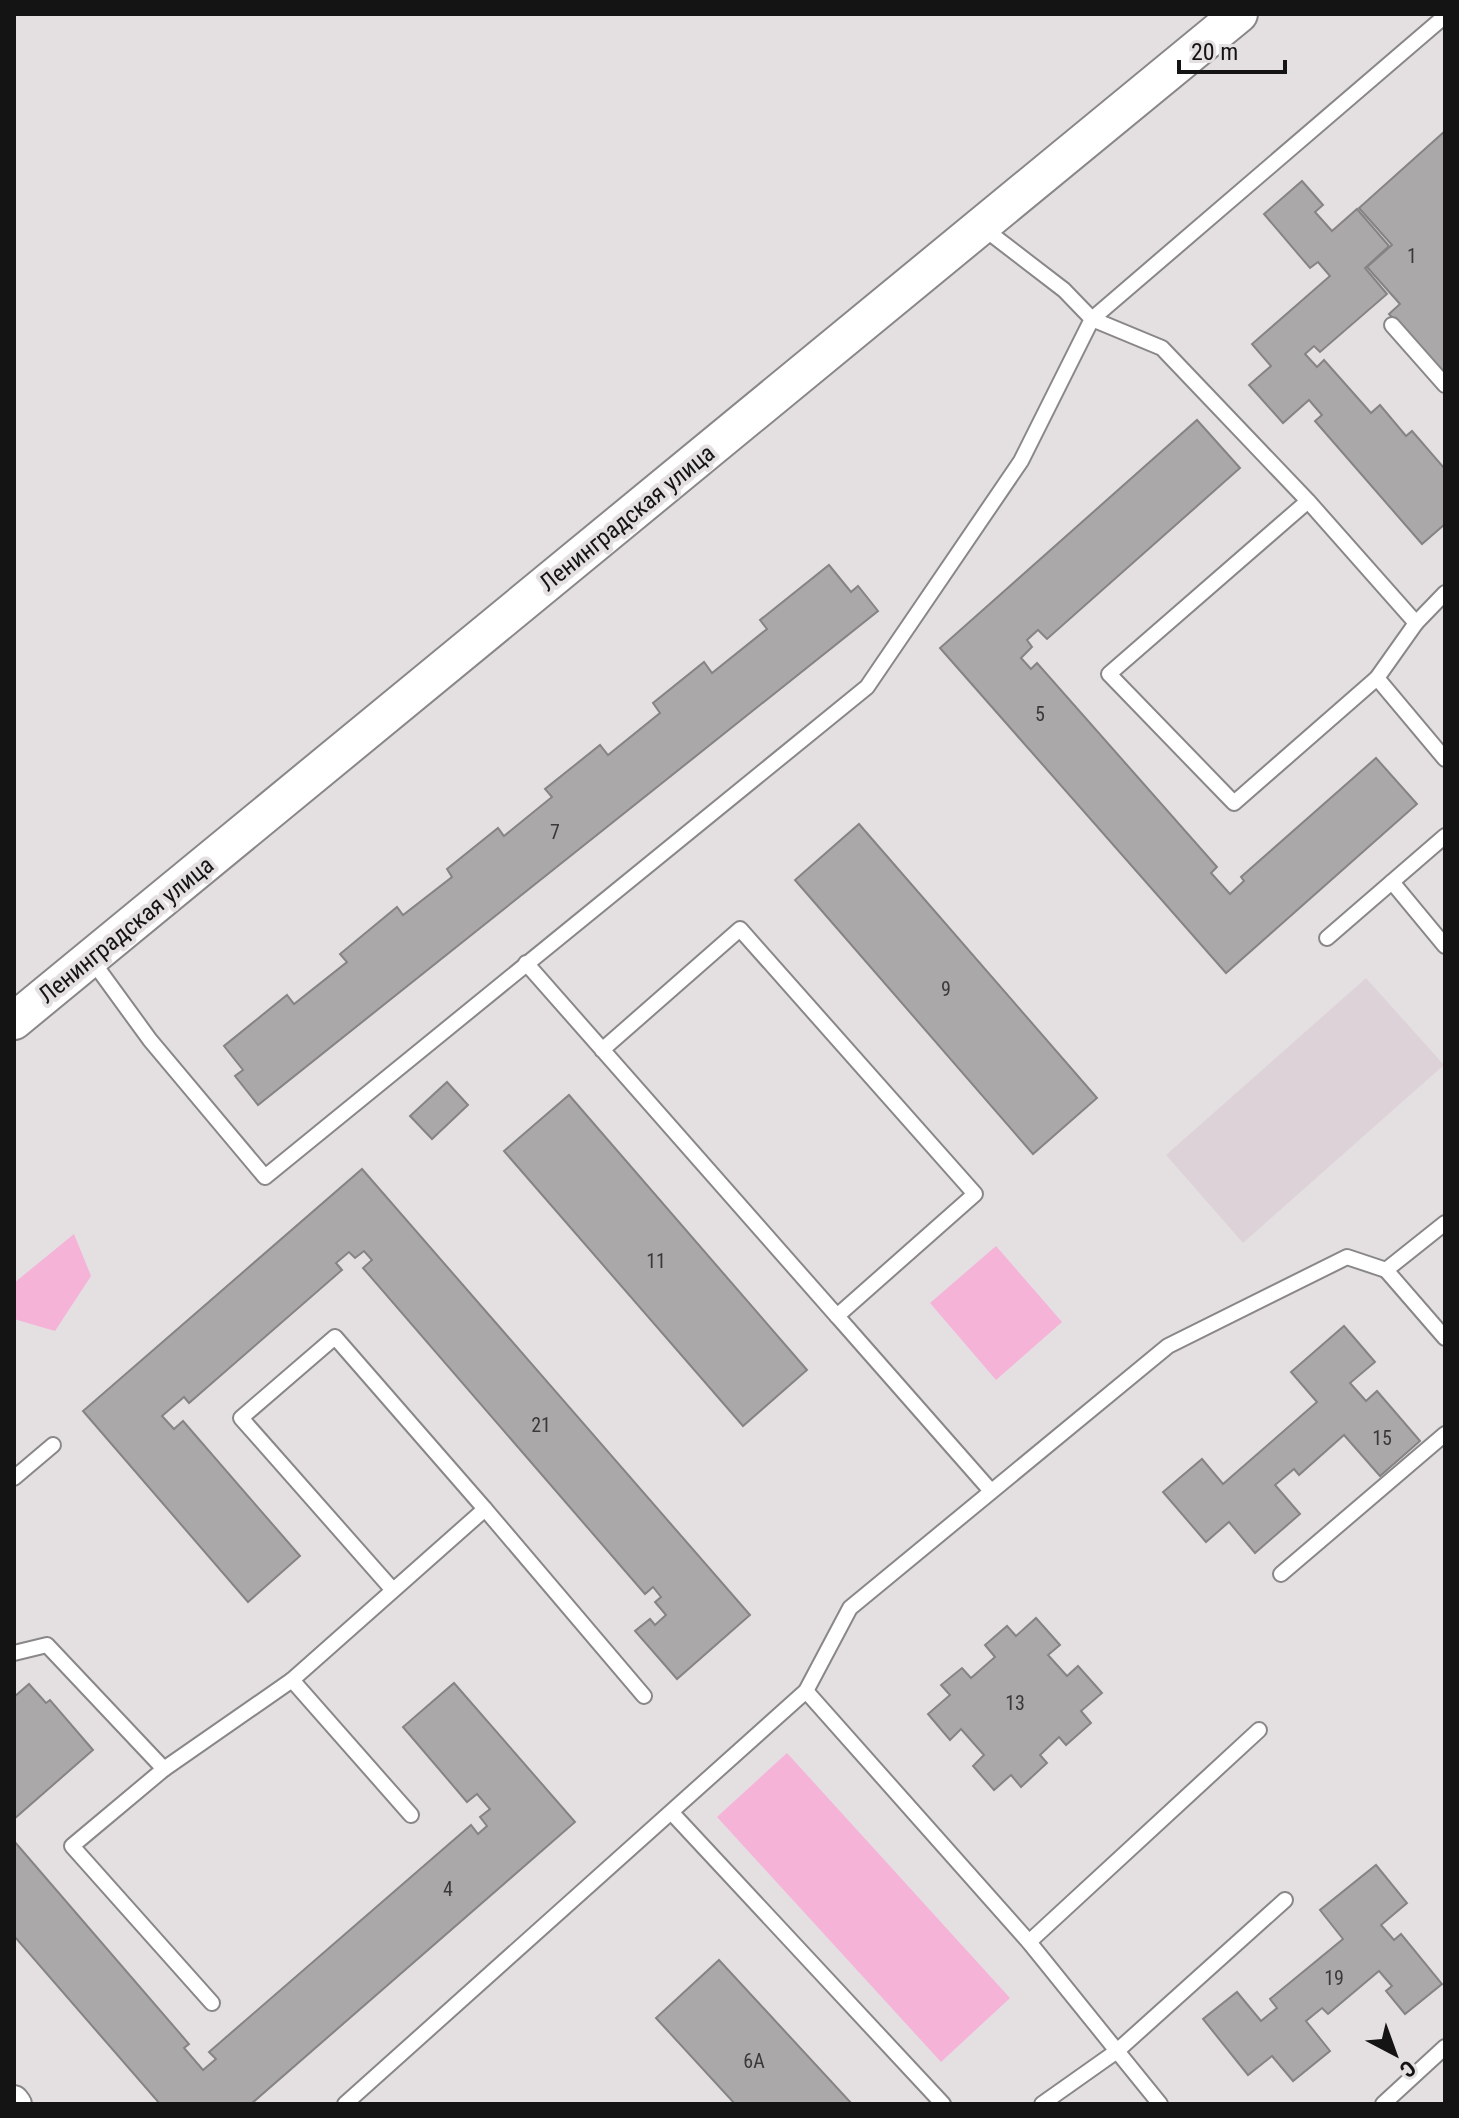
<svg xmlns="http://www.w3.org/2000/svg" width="1459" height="2118" font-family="'Roboto Condensed',sans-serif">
<rect width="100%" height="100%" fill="#e4e0e2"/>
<!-- built -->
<path fill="#ddd2d8" d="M 1366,978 L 1444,1065 L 1243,1243 L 1166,1155 Z"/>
<!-- green -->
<g fill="#f5b3d8">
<path d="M 74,1234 L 91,1276 L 55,1331 L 14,1319 L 14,1283 Z"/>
<path d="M 996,1246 L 1062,1322 L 996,1380 L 930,1303 Z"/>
<path d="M 787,1753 L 1010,1998 L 941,2062 L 717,1817 Z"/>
</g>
<!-- building -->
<g fill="#aba8a9" stroke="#868385" stroke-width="2">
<path d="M 1445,131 L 1445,377 L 1389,314 L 1400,304 L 1367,267 L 1392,245 L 1359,208 Z"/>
<path d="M 1302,181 L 1323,205 L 1315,212 L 1332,231 L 1357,209 L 1389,246 L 1365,268 L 1387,294 L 1320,352 L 1314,346 L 1305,354 L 1317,367 L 1324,360 L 1371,413 L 1380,405 L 1406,436 L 1412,431 L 1445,469 L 1445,524 L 1422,544 L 1315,421 L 1322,415 L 1309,400 L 1283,423 L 1249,385 L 1271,366 L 1252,344 L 1330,276 L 1318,262 L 1310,268 L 1264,214 Z"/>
<path d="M 1197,420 L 1240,468 L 1047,639 L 1038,630 L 1027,640 L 1032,647 L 1021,658 L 1031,669 L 1037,663 L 1217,867 L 1211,873 L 1230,894 L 1244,881 L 1241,877 L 1376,758 L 1417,804 L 1226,973 L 940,648 Z"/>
<path d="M 829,565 L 851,592 L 858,586 L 878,611 L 258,1105 L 235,1076 L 243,1070 L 224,1046 L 287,995 L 294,1004 L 347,962 L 340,954 L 397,907 L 403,915 L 452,877 L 447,869 L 498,828 L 504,836 L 552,797 L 545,789 L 600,745 L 608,755 L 660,713 L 653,703 L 704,662 L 712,673 L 767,629 L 760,620 Z"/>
<path d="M 859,824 L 1097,1098 L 1033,1154 L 795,880 Z"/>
<path d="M 447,1082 L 468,1105 L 432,1139 L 410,1116 Z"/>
<path d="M 569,1095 L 807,1370 L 743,1426 L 504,1151 Z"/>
<path d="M 362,1169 L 750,1615 L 677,1679 L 635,1631 L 650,1619 L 655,1625 L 666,1615 L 655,1602 L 661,1597 L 653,1587 L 645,1594 L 363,1268 L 372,1260 L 364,1251 L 355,1258 L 349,1252 L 336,1263 L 342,1270 L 189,1403 L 184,1397 L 162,1416 L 174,1429 L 183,1421 L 300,1556 L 248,1602 L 83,1411 Z"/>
<path d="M 1344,1326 L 1375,1362 L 1350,1383 L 1366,1401 L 1377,1391 L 1420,1441 L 1380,1476 L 1344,1435 L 1299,1475 L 1294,1469 L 1275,1485 L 1300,1514 L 1255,1553 L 1229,1522 L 1206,1542 L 1163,1492 L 1202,1459 L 1223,1484 L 1317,1402 L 1291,1372 Z"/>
<path d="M 1036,1618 L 1060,1645 L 1048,1655 L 1067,1676 L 1078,1666 L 1102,1693 L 1081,1711 L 1091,1723 L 1066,1745 L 1059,1737 L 1040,1755 L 1047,1763 L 1021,1787 L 1011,1775 L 994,1790 L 973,1766 L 984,1755 L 961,1729 L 950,1740 L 928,1714 L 950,1695 L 941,1685 L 962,1668 L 971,1678 L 995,1657 L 985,1645 L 1007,1626 L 1016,1636 Z"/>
<path d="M 454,1683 L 575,1822 L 251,2104 L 160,2104 L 14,1936 L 14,1841 L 189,2044 L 184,2048 L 203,2070 L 216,2059 L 209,2052 L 471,1825 L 478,1834 L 487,1826 L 480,1817 L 490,1809 L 477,1794 L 467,1802 L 403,1727 Z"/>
<path d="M 29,1684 L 46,1703 L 50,1700 L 93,1750 L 14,1819 L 14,1697 Z"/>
<path d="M 1376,1865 L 1407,1903 L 1381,1925 L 1394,1940 L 1401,1934 L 1442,1984 L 1405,2014 L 1386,1991 L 1392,1986 L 1379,1971 L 1328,2014 L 1322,2008 L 1306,2021 L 1330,2051 L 1293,2081 L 1272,2056 L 1248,2075 L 1203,2019 L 1237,1992 L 1261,2021 L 1277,2008 L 1270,1999 L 1343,1939 L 1320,1910 Z"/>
<path d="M 719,1960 L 852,2104 L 735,2104 L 656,2018 Z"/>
</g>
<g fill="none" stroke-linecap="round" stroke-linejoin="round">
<!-- service casing -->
<g stroke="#8a8789" stroke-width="18">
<g id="service">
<path d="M 1392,325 L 1445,385"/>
<path d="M 1308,501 L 1109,674 L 1234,803 L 1377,678 L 1416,623 L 1308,501 L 1162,348 L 1092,319 L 1445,16"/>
<path d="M 1416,623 L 1445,593"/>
<path d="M 1377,678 L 1445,759"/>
<path d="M 1392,882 L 1445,946"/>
<path d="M 1327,938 L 1445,836"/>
<path d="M 91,959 L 150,1040 L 265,1177 L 867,687 L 1021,461 L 1092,319 L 1064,290 L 982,227"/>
<path d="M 526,963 L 837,1316 L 975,1194 L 740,929 L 602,1050"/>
<path d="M 1386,1270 L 1445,1338"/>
<path d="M 837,1316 L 991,1491"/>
<path d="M 14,1478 L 53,1445"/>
<path d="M 1281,1574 L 1445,1434"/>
<path d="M 392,1589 L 241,1418 L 335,1337 L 485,1509"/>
<path d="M 14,1653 L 47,1645 L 164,1769 L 72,1846 L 212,2003"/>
<path d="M 292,1680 L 411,1815"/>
<path d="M 806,1691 L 1029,1942 L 1117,2051 L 1042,2104"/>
<path d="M 164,1769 L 292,1680 L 485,1509 L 644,1696"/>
<path d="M 672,1813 L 943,2104"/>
<path d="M 1029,1942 L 1259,1730"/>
<path d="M 345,2104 L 806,1691 L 850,1608 L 1168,1346 L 1347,1257 L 1386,1270 L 1445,1223"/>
<path d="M 1160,2104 L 1117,2051 L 1285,1900"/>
<path d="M 1383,2104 L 1445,2047"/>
</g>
</g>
<!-- minor casing -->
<g stroke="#8a8789" stroke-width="32">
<path id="minor" d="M 14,2100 L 17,2104"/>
</g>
<!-- tertiary casing -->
<g stroke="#8a8789" stroke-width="40">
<path id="tertiary" d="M 14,1021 L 1239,14"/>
</g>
<!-- service -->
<use href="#service" stroke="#fff" stroke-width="14"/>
<!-- minor -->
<use href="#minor" stroke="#fff" stroke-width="28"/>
<!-- tertiary -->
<use href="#tertiary" stroke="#fff" stroke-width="36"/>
</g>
<g text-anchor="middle" stroke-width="8" stroke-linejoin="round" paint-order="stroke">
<!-- number labels -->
<g font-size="20" fill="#3a3939">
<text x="1412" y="263">1</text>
<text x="1040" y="721">5</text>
<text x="555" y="839">7</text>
<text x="946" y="996">9</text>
<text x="656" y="1268">11</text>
<text x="541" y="1432">21</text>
<text x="1382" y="1445">15</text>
<text x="1015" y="1710">13</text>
<text x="448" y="1896">4</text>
<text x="1334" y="1985">19</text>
<text x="754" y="2068">6А</text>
</g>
<!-- street labels -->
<g font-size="24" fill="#151414" stroke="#e4e0e2">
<text transform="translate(627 518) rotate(-39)" y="8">Ленинградская улица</text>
<text transform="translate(126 930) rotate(-39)" y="8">Ленинградская улица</text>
</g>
</g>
<!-- border -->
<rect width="1459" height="2118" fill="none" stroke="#151414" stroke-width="32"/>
<!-- north arrow -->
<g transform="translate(1395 2054) rotate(139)" stroke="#e4e0e2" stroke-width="6" paint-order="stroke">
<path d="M0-6L14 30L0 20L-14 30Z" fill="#151414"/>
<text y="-12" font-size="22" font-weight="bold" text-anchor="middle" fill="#151414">С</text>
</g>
<!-- scale -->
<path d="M1179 60v12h106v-12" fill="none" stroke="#151414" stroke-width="4"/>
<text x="1191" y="60" font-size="24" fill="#151414" stroke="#e4e0e2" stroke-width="6" paint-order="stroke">20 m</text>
</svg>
